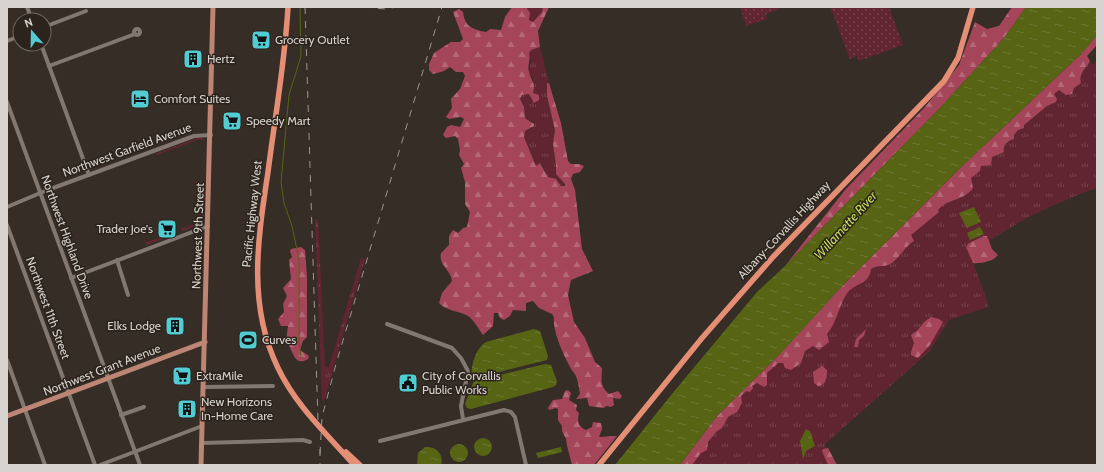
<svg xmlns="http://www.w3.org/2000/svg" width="1104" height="472" font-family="Cabin,sans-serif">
<defs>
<pattern id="grass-tufts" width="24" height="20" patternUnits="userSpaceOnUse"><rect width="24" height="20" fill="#612531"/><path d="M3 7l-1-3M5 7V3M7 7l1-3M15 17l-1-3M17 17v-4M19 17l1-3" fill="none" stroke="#77444e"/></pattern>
<pattern id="forest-firs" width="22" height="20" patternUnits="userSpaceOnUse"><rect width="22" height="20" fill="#a54559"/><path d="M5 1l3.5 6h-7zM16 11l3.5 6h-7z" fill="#b56877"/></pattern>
<pattern id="garden-dots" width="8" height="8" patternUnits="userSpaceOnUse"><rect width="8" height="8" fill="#612531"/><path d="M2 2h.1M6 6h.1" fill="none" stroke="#77444e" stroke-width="1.8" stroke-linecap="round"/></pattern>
<pattern id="water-ripples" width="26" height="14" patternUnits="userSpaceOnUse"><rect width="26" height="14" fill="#576414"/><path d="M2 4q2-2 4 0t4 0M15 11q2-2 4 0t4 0" fill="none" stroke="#6e7935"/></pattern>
</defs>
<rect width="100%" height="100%" fill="#352d26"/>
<!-- grass -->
<g fill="url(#grass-tufts)">
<path d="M 526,7 L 543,7 L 542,12 L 533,22 L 529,20 L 530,13 Z"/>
<path d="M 540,47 L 549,83 L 547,83 L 547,96 L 555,130 L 553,146 L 556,165 L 556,174 L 565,184 L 563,187 L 554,179 L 548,177 L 542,164 L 536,166 L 532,161 L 524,137 L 525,131 L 532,128 L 533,122 L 525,118 L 524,107 L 520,99 L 522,95 L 529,94 L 531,99 L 535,95 L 533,93 L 533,78 L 529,73 L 531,60 L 529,53 L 531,50 Z"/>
<path d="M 1084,52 L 1092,64 L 1097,61 L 1097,188 C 1051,204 1009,225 970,255 L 986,297 L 988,307 L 949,320 L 930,351 L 825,444 L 833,465 L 680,465 L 717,416 Z"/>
<path d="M 197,138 L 203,138 L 203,140 L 198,140 L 157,155 L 158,153 Z"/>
<path d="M 203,181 L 205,184 L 204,222 L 202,225 Z"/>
<path d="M 315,219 L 318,220 L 325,367 L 329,367 L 361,258 L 365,259 L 324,401 L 322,400 Z"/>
<path d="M 174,233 L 175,234 L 147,245 L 142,237 L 147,242 Z"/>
</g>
<!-- forest -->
<g fill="url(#forest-firs)">
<path d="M 512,7 L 526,7 L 530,13 L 529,20 L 533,22 L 542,12 L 543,7 L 549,7 L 538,31 L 540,47 L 531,50 L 529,53 C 531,61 527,65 529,72 C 531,80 536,84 533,93 L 539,95 L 539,100 L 534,103 L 529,94 L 522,95 L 520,99 L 524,107 L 525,118 L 534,124 L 534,126 L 525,131 L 524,137 L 535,164 L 536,166 L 540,163 L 548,177 L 556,179 L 561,186 L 565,186 L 565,184 L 556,174 L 556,165 L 553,144 L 555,130 L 547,96 L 547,83 L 549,83 L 561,123 L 568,161 L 571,164 L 579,164 L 584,166 L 580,172 L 573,174 L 571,179 L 575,190 L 582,249 L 593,271 L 571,280 L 568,295 L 574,322 L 585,338 L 595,362 L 602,368 C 602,380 599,385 609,394 L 618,391 L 622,396 L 620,399 L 613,398 L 614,405 L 611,407 L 607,406 L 603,408 L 589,406 L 587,398 L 576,399 L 580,394 C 579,388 578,378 574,373 C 566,362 552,331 554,317 L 552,314 L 539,308 L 533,301 L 526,303 L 526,311 L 513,310 L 510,316 L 504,320 L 500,318 L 498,313 L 494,313 L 493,326 L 483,335 C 480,331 474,320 468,316 C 460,311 446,311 439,303 L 442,293 L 452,281 C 451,270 438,265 441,253 L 449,245 L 449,236 L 453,230 L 458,233 L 463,228 L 467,227 L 470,212 L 465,204 L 465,182 L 461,168 L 464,164 L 459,155 L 460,150 L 458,139 L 455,136 L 446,138 L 443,135 L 447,127 L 451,125 L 460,127 L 464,119 L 461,117 L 449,119 L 446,117 L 452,108 L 451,99 L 460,89 L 465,76 L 463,72 L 456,72 L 450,67 L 444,71 L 433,74 L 429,70 L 429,64 L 434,53 L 451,42 L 460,42 L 463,39 L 453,12 L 459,9 L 463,12 C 465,27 472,29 486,32 L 490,29 L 501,30 L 505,17 Z"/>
<path d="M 1012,7 L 1026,7 L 1004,38 L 938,110 L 785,266 L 845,190 L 924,108 L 959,65 L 975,22 L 987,29 L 999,26 Z"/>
<path d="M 1097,35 L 1097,45 L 1087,56 L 1090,61 C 1086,68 1078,74 1081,83 L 1074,88 L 1072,94 L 1066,95 L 1059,90 L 1054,94 L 1057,99 L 1056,102 L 1047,106 L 1024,125 L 1024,128 L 1018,130 L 1014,135 L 1014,139 C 1008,140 1002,146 1004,152 L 992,157 L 991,165 L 981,166 L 980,171 L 971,178 L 973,188 C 964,201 948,198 938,210 L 939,212 L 911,235 L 914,241 C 904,247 899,260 888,265 C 882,267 877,265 871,269 C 869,286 854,282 846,295 C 838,308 837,322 827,334 L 829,342 L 819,350 L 813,346 L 805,351 L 801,363 L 791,370 L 785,368 L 783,363 L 778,363 L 767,373 L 767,385 L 764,387 L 757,383 L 752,386 L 753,388 L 750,392 L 746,391 L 741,396 L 742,403 L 737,412 L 728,417 L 722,428 L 716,432 L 708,442 L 707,450 L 701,453 L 692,465 L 680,465 L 717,416 L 776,358 L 843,285 L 957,171 L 1081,54 Z"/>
<path d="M 984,236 L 987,236 L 992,249 L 998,255 C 994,261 981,264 973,263 L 966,247 L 969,243 Z"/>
<path d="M 301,247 L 305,250 L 307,276 L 307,337 L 303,341 L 300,350 L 309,356 L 308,359 C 293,368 293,348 286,341 L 288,326 L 281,326 L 278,319 L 284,312 L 283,304 L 287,296 L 283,288 L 291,279 L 289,260 L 292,257 L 290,251 L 291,249 Z"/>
<path d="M 931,317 L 939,319 L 943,322 L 930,345 L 918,358 L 911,355 L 911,352 L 914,343 L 911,335 L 918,330 L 924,322 Z"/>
<path d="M 866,329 L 864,336 L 859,340 L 858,347 L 854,347 L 856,339 Z"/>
<path d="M 822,366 L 827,370 C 827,377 826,386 818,386 L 814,383 L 813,372 Z"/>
<path d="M 568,390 L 571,393 L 569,400 L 577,405 L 576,410 L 579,413 C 577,420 578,427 586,430 L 592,427 L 593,422 L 601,423 L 602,429 L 599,437 L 617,436 L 594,465 L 572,465 C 570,456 567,448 566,439 C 564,434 561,432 562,426 L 558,420 L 558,409 L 556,408 L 549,410 L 548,408 L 553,400 L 562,399 L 565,391 Z"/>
<path d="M 828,448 L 837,465 L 828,465 L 822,451 L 823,449 Z"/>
</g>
<!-- garden -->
<g fill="url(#garden-dots)">
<path d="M 740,7 L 777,7 L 778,10 L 766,14 L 767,19 L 746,26 Z"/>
<path d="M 830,7 L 889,7 L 903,45 L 859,61 L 857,56 L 850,59 Z"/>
<path d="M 197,181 L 202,193 L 201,224 L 183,231 L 181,227 L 183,228 L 198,223 L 198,220 L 200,220 L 200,210 L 198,209 L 200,208 L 201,195 L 198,195 L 200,193 L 198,185 L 194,182 Z"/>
</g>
<!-- water -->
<g fill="url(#water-ripples)">
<path d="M 1026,7 L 1097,7 L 1097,35 L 1081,54 L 957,171 L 843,285 L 783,351 L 717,416 L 680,465 L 615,465 L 676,389 L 757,292 L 785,266 L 938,110 L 1004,38 Z"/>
<path d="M 974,207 L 981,222 L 967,228 L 959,213 Z"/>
<path d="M 980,227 L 984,234 L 970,240 L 967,233 Z"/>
<path d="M 534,329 L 540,331 L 548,356 L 547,360 L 475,378 L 472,377 C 470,366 476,348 486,342 Z"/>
<path d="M 545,364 L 551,365 L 557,381 L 556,385 L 553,387 L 471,409 L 467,408 L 465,404 L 473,383 L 476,381 Z"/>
<path d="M 806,429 L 810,431 L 815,446 L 806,451 L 803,459 L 800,441 Z"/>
<circle cx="483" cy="447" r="9"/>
<circle cx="459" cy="453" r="9"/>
<path d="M 425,447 C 436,446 444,454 441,465 L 417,465 L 418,453 Z"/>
<path d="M 561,447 L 562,452 L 538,458 L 536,453 Z"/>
</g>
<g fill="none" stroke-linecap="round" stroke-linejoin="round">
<!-- stream -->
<path stroke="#576414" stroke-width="1" d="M 300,7 L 301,56 L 289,95 L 281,182 L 284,203 L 292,226 L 299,259 L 299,340 L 301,357"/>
<!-- minor -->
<g stroke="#827870" stroke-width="4">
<path d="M 27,7 L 32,20"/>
<path d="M 44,27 L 86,11"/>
<circle cx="137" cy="32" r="3"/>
<path d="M 7,41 L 20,36"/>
<path d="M 41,44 L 89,175"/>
<path d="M 49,66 L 135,34"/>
<path d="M 7,102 L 140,465"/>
<path d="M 7,207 L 45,191 L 194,136 L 211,135"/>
<path d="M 7,225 L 95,465"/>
<path d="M 117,260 L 128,295"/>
<path d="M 71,278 L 208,226"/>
<path d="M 387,324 L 452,348 L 461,358 L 468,371 L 461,406 L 463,419"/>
<path d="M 7,360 L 45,465"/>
<path d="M 204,387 L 273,386"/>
<path d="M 121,415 L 144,407"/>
<path d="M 380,441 L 504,410 L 511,412 L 515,417 L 526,465"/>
<path d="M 202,443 L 303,440 L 310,442"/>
<path d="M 100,465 L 202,426"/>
</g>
<!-- major -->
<g stroke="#bd8574" stroke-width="5">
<path d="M 7,416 L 205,342"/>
<path d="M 201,465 L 213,7"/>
</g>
<!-- highway -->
<g stroke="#e48e76" stroke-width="5.5">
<path d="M 288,7 C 285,62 275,117 268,172 C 258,238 247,305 278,368 C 296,406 327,434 354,465"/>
<path d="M 346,452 L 360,465"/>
<path d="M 599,465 L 702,338 L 773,257 L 944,81 L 958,58 L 973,7"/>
</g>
<!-- rail -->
<g stroke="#9e9892" stroke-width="1" stroke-dasharray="7 7" stroke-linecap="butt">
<path d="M 305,7 L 318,421"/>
<path d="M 364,7 L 385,9 L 397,7"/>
<path d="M 320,449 L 320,465"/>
<path d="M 320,454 L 322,417 L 336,364 L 442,7"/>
</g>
</g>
<!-- icons -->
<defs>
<g id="supermarket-square" transform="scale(1)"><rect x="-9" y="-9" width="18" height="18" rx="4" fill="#51ccd3" stroke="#2b231c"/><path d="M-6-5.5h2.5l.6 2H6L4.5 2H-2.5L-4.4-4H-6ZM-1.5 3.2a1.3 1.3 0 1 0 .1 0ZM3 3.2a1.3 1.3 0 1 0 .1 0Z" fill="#111"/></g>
<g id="building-square" transform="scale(1)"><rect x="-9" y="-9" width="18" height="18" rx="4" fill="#51ccd3" stroke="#2b231c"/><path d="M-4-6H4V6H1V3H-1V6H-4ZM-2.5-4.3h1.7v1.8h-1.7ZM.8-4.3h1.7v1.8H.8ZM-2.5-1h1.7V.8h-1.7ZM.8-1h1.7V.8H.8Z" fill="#111"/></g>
<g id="hotel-square" transform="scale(1)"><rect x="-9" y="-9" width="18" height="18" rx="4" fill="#51ccd3" stroke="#2b231c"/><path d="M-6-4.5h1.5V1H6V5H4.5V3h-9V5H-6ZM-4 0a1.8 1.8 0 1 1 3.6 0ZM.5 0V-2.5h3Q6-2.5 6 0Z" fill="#111"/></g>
<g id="stadium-square" transform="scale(1)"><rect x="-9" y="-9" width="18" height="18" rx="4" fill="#51ccd3" stroke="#2b231c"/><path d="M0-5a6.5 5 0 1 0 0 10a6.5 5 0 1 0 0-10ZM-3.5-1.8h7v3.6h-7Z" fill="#111"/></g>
<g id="civic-square" transform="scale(1)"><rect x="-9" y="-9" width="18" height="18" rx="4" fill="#51ccd3" stroke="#2b231c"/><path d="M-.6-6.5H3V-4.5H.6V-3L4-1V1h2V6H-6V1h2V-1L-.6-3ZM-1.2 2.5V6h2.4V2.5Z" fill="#111"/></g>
</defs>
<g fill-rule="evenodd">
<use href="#supermarket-square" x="261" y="40"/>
<use href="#building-square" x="193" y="59"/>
<use href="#hotel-square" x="140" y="99"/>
<use href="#supermarket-square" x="232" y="121"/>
<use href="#supermarket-square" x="167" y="229"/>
<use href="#building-square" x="175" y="326"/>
<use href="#stadium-square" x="248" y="340"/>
<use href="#supermarket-square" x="182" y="376"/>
<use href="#civic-square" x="408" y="383"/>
<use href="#building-square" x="187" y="409"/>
</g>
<g text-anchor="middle" stroke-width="3" stroke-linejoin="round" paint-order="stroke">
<!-- poi labels -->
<g font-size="12" fill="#d8d3ce" stroke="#2b231c" text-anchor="start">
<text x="275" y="44">Grocery Outlet</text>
<text x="207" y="63">Hertz</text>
<text x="154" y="103">Comfort Suites</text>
<text x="246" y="125">Speedy Mart</text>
<text x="153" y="233" text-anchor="end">Trader Joe's</text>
<text x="161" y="330" text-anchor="end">Elks Lodge</text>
<text x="262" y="344">Curves</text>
<text x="196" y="380">ExtraMile</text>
<text x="422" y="380">City of Corvallis<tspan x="422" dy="14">Public Works</tspan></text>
<text x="201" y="406">New Horizons<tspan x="201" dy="14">In-Home Care</tspan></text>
</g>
<!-- street labels -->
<g font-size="12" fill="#d8d3ce" stroke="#2b231c">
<text transform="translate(127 150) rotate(-20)" y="4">Northwest Garfield Avenue</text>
<text transform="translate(252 214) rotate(-84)" y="4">Pacific Highway West</text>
<text transform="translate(784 230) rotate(-47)" y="4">Albany-Corvallis Highway</text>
<text transform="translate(198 236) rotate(-88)" y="4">Northwest 9th Street</text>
<text transform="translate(67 237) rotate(70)" y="4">Northwest Highland Drive</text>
<text transform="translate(48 308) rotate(70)" y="4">Northwest 11th Street</text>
<text transform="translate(102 370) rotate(-21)" y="4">Northwest Grant Avenue</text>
</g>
<!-- water labels -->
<g font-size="13" font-style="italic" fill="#c7df5d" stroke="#2b231c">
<text transform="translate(845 225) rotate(-48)" y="5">Willamette River</text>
</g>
</g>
<!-- border -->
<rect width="1104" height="472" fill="none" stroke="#d8d3ce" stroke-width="16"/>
<!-- north arrow -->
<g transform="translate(32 32) rotate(340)"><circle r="19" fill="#2b231c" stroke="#706963"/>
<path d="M0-3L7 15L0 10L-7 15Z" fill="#51ccd3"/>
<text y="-6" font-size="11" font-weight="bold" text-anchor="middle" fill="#d8d3ce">N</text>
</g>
</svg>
